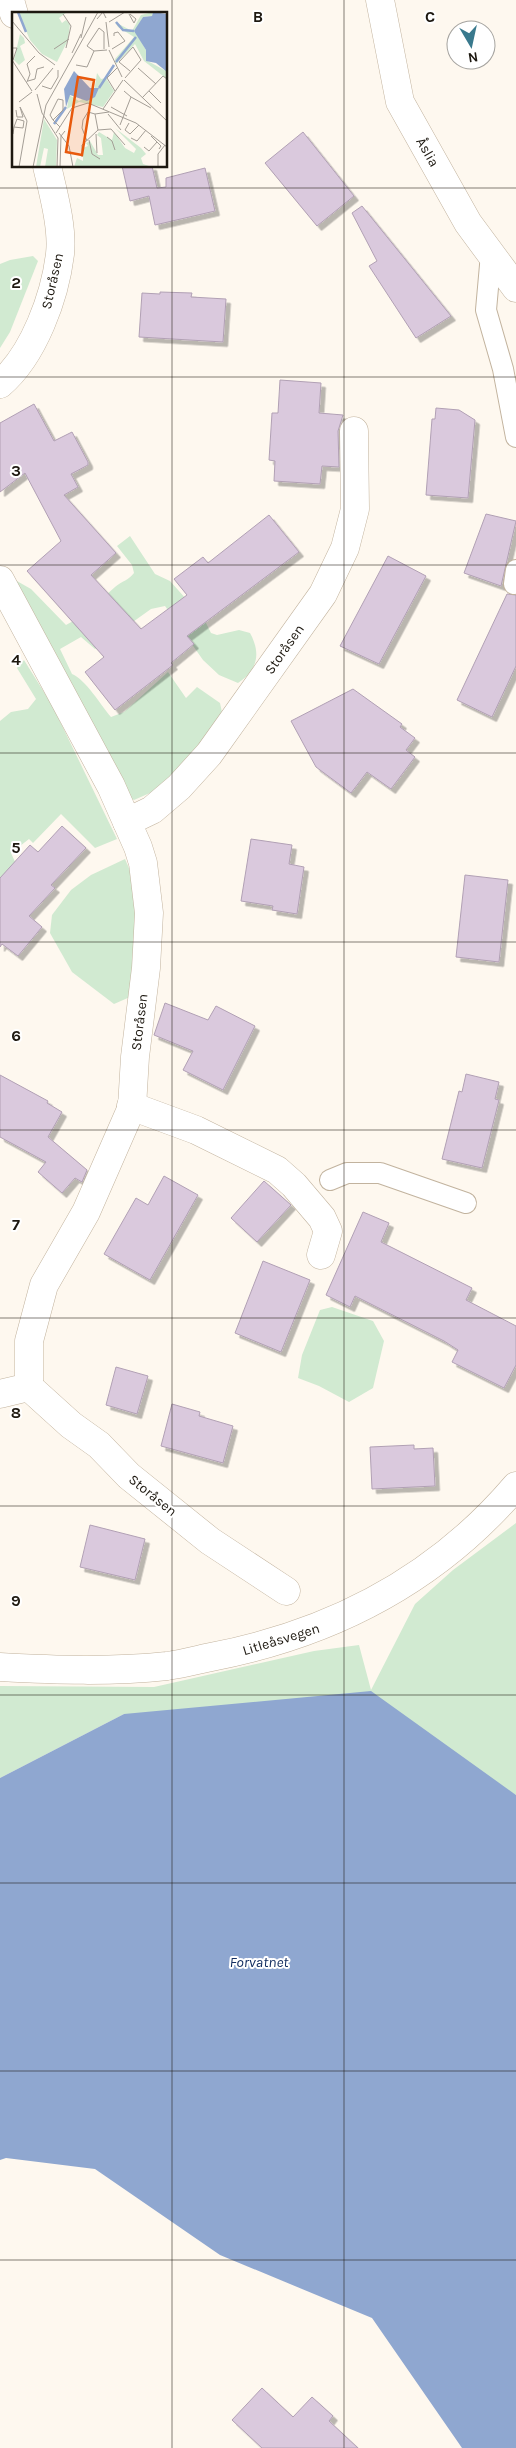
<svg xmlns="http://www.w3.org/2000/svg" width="516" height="2448" font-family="Karla,sans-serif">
<defs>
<filter id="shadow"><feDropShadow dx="4.5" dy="4.5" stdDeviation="0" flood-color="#0004"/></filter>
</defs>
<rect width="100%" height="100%" fill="#fef8ef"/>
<!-- green -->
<g fill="#d1ead1">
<path d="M 33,256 L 38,261 L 10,332 L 0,348 L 0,264 L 10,260 Z"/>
<path d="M 130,536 L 155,574 L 170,581 L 204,619 L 211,633 L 217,635 L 239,630 L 250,633 C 261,653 258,670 238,683 L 219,675 L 203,660 L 165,606 L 151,609 L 95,649 L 81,637 L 60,649 L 72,674 C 86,680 100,704 111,717 L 124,712 L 168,672 L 186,698 L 197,687 L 220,703 L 223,717 L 221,726 L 159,789 L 134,800 L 123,793 L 8,576 L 31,589 L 66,625 C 86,615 99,601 115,587 C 122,581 129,580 134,573 L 132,565 L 117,546 Z"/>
<path d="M 24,660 L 52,705 L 117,839 L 95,848 L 61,814 L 33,843 L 29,839 L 11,853 L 16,864 L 0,883 L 0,721 L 11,712 L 28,709 L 36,699 L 17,668 Z"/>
<path d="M 125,859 L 139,891 L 130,997 L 114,1004 L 72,972 L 50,933 L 52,915 L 71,890 L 91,875 Z"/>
<path d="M 332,1307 L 373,1321 L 384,1341 L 373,1388 L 349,1402 L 319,1386 L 298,1378 L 302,1355 L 320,1310 Z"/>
<path d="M 516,1523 L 516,1795 L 506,1789 L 124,1714 L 0,1778 L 0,1686 L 154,1687 L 314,1651 L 359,1645 L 371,1690 L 415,1604 L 453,1570 Z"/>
</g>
<!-- water -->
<path fill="#8fa7d0" d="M 371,1691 L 516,1795 L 516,2448 L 462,2448 L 372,2318 L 220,2255 L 95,2169 L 6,2158 L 0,2160 L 0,1778 L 124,1714 Z"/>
<!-- building -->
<g fill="#dac9dd" stroke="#b1a0b4" filter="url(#shadow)">
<path d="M 303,132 L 354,196 L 317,226 L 265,163 Z"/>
<path d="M 122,166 L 152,166 L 157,188 L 166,187 L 166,178 L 205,168 L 215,211 L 155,225 L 149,196 L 130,201 Z"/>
<path d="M 362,206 L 451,316 L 416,338 L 369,266 L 377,261 L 352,213 Z"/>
<path d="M 160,292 L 192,293 L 191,297 L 226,299 L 223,342 L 139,337 L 142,293 L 160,294 Z"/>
<path d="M 280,380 L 321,383 L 319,413 L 343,415 L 338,431 L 339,467 L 322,466 L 320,484 L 274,481 L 275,461 L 269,460 L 272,413 L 278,413 Z"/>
<path d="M 34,404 L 54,441 L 72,432 L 88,462 L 88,465 L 71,474 L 78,487 L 64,495 L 116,553 L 91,575 L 141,629 L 187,595 L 174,579 L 203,557 L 208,563 L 269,515 L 299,552 L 187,636 L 194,644 L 171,663 L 173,665 L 115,710 L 85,672 L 104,657 L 27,571 L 61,541 L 25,473 L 0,492 L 0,423 Z"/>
<path d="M 436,408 L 459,410 L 475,420 L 468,498 L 426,495 L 432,419 L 435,419 Z"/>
<path d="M 486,514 L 516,521 L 501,586 L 464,573 Z"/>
<path d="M 388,556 L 426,576 L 379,664 L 340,646 Z"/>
<path d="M 507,594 L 516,595 L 516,666 L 492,717 L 457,700 Z"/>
<path d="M 353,689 L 402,724 L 400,727 L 415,738 L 406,750 L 415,757 L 391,789 L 367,772 L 351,793 L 316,767 L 291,721 Z"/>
<path d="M 62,826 L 86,848 L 51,885 L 55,888 L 29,916 L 42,927 L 18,956 L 2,944 L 0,947 L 0,878 L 30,845 L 38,852 Z"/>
<path d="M 251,839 L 292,845 L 289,864 L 304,867 L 297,914 L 272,910 L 273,906 L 241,901 Z"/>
<path d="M 465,875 L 508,880 L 499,962 L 456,957 Z"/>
<path d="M 165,1003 L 208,1020 L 216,1006 L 255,1026 L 223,1090 L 183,1070 L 193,1051 L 154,1035 Z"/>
<path d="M 466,1074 L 499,1082 L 495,1099 L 499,1100 L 482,1168 L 442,1159 L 459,1091 L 462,1092 Z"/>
<path d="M 0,1075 L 48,1101 L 47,1103 L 62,1112 L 48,1137 L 87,1170 L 82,1182 L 75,1178 L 62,1193 L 38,1172 L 46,1162 L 0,1137 Z"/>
<path d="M 164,1176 L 198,1195 L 150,1280 L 104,1254 L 136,1198 L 148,1205 Z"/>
<path d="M 264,1181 L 291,1205 L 257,1242 L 231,1218 Z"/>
<path d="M 363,1212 L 389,1223 L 381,1242 L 472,1288 L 466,1300 L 516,1326 L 516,1365 L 504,1388 L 452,1362 L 458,1350 L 444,1341 L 355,1296 L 350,1307 L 326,1295 Z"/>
<path d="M 263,1261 L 310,1280 L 281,1352 L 235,1333 Z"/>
<path d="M 116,1367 L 148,1376 L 137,1414 L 106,1405 Z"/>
<path d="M 172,1404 L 200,1412 L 199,1416 L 233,1426 L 223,1463 L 161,1446 Z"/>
<path d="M 414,1445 L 414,1449 L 433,1448 L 435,1486 L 372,1489 L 370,1447 Z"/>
<path d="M 90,1525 L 145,1539 L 135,1580 L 80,1567 Z"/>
<path d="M 262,2388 L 293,2417 L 312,2397 L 333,2416 L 329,2421 L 358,2448 L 262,2448 L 232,2420 Z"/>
</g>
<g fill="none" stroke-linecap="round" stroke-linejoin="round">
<!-- lane casing -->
<g stroke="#c2b39e" stroke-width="22">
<g id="lane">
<path d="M 491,254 L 486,310 L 503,369 L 516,437"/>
<path d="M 514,584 L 516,570"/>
<path d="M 330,1180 L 347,1173 L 380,1173 L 466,1203"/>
</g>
</g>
<!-- street casing -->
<g stroke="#c2b39e" stroke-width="29">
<g id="street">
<path d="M 10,0 L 14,14"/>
<path d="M 380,0 L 400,102 L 468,223 L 516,288"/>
<path d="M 0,384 C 34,355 55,296 60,254 C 63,228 53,192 47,166"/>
<path d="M 0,580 L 111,786 L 138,847 L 143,863 L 149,913 L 146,968 L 135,1057 L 132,1107 L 86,1212 L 44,1285 L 29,1341 L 29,1387 L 0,1394"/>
<path d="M 127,822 L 152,810 L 179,787 L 209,754 L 323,594 L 345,548 L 355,509 L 354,431"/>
<path d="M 131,1106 L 196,1130 L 277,1170 L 294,1185 L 322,1218 L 328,1231 L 321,1255"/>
<path d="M 29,1387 L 71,1425 L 99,1445 L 129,1476 L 210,1541 L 286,1591"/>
</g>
</g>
<!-- secondary casing -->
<g stroke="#c2b39e" stroke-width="29">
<path id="secondary" d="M 0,1667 C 55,1670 112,1672 167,1666 C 182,1664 197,1660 211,1657 C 331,1634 436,1580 516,1486"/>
</g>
<!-- lane -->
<use href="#lane" stroke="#fff" stroke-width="20"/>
<!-- street -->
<use href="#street" stroke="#fff" stroke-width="28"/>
<!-- secondary -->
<use href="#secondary" stroke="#fff" stroke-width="28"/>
</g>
<!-- grid -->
<path fill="none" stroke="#1d1810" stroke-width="1" stroke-opacity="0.55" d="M 172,0 L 172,2448M 344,0 L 344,2448M 0,188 L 516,188M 0,377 L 516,377M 0,565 L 516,565M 0,753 L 516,753M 0,942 L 516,942M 0,1130 L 516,1130M 0,1318 L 516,1318M 0,1506 L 516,1506M 0,1695 L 516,1695M 0,1883 L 516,1883M 0,2071 L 516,2071M 0,2260 L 516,2260"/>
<g text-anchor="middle" stroke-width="4" stroke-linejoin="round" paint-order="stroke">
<!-- street labels -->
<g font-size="14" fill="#1d1810" stroke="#fff">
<text transform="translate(428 152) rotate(60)" y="5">Åslia</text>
<text transform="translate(52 281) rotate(-77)" y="5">Storåsen</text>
<text transform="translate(284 649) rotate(-55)" y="5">Storåsen</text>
<text transform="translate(139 1022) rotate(-83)" y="5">Storåsen</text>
<text transform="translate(153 1495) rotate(39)" y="5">Storåsen</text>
<text transform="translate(281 1639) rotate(-17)" y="5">Litleåsvegen</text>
</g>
<!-- water labels -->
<g font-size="15" font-style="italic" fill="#122d60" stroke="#fff">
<text x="259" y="1967">Forvatnet</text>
</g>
</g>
<!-- overview -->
<g transform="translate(12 12)">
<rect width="155" height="155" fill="#fef8ef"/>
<path d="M 6,0 L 55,0 L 47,6 L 50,11 L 54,8 L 58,12 L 56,28 L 45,50 L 30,42 L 18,28 ZM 141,0 L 140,4 L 131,5 L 123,19 L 134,38 L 134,48 L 154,59 L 155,67 L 132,49 L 123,32 L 104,52 L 103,47 L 122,25 L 106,15 L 103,10 L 120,19 L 129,3 ZM 8,22 L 12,26 L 13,31 L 8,34 L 13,48 L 7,53 L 2,48 ZM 85,61 L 89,67 L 94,66 L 102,79 L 91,95 L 67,90 L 55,97 L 57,83 L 67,89 L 82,80 ZM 32,107 L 45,128 L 44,155 L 33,155 L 36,137 L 32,136 L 28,155 L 24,155 ZM 103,116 L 129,136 L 134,142 L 129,146 L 131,152 L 140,155 L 62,155 L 65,146 L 71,149 L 71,136 L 76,134 L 74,131 L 71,135 L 72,132 L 78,129 L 86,143 L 91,143 L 89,126 L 85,123 L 87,120 L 100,128 L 102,120 L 113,136 L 122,141 L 124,137 Z" fill="#d1ead1"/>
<path d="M 141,0 L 155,2 L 155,60 L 144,51 L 134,49 L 134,38 L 122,19 L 131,5 L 140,4 ZM 62,59 L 78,76 L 87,76 L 83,85 L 75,89 L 58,83 L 54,95 L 52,77 Z" fill="#8fa7d0"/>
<path fill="none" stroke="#8fa7d0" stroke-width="2.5" d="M 6,0 L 14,20M 104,10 L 111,18 L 122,19M 104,50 L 124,25M 87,76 L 102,53M 42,112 L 54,95"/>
<path fill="none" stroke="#a49e96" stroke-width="1" d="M 51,2 L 59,14 L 54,36M 117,2 L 122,11 L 124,7 L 118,2M 85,7 L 91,0 L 94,6M 0,9 L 27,41 L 43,53M 94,10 L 97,35M 97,10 L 113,0M 69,26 L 74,5M 0,36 L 5,36 L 1,48M 42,37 L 57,27M 100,37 L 113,29 L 106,20 L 102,21 L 102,24M 97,38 L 110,65M 82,39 L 75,34 L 87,16 L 92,20 L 92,37M 60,41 L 69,22M 0,48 L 20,79M 64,53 L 75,55 L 82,39 L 95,38M 126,56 L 144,72M 113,66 L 129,48 L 121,35 L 107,50 L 118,59M 112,68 L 155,109M 16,69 L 23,67 L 25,57 L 32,55M 15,70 L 18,62 L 15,52 L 23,44M 30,74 L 39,77 L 46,65 L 46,58M 23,78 L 41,56M 103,79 L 95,66 L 105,56M 137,79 L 149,91M 25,82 L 30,101 L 46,126 L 45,155M 119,85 L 139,96M 130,86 L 151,64 L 155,67M 7,90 L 20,80M 99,95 L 115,104M 91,97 L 111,68M 4,98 L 5,105 L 11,105 L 8,95M 96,102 L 109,118M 41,108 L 51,98 L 51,88 L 46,87 L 38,103 L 41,108 L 48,115M 117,111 L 113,118 L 118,122 L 127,113M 108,113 L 119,85 L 112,79M 86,118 L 99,117 L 113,133M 44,121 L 60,96 L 76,91 L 124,111 L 155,135M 47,121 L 57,134 L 61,155M 1,122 L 2,115 L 11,116 L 12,109 L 5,107 L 2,115M 84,122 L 85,141M 139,124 L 149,134 L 147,137M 95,125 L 100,129 L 103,138M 119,126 L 125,129 L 134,118M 77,128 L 80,142 L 88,147M 75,129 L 70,116 L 71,108 L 76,100 L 83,102M 132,135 L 137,139 L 145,130M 70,145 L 70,133 L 86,118 L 83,102 L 97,100M 7,155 L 15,109 L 8,95M 21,155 L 34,93 L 86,0M 48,155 L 49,124 L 53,119M 146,155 L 146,142 L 153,133"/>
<path fill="#e8590c" fill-opacity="0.15" stroke="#e8590c" stroke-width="2.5" d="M 66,65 L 82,68 L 70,143 L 54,140 Z"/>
<rect width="155" height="155" fill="none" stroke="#1d1810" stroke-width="2.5"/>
</g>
<g font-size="16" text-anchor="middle" font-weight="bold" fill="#1d1810" stroke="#fff" stroke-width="4" stroke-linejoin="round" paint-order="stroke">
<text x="258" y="22">B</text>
<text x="430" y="22">C</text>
<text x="16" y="288">2</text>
<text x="16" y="476">3</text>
<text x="16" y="665">4</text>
<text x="16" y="853">5</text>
<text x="16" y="1041">6</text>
<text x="16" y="1230">7</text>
<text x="16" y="1418">8</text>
<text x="16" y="1606">9</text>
</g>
<!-- north arrow -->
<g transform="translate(471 45) rotate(171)"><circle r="24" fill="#ffffff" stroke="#a5a39f"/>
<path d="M0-4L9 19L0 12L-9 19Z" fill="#39798d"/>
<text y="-8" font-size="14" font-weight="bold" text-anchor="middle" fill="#1d1810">N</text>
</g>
</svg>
